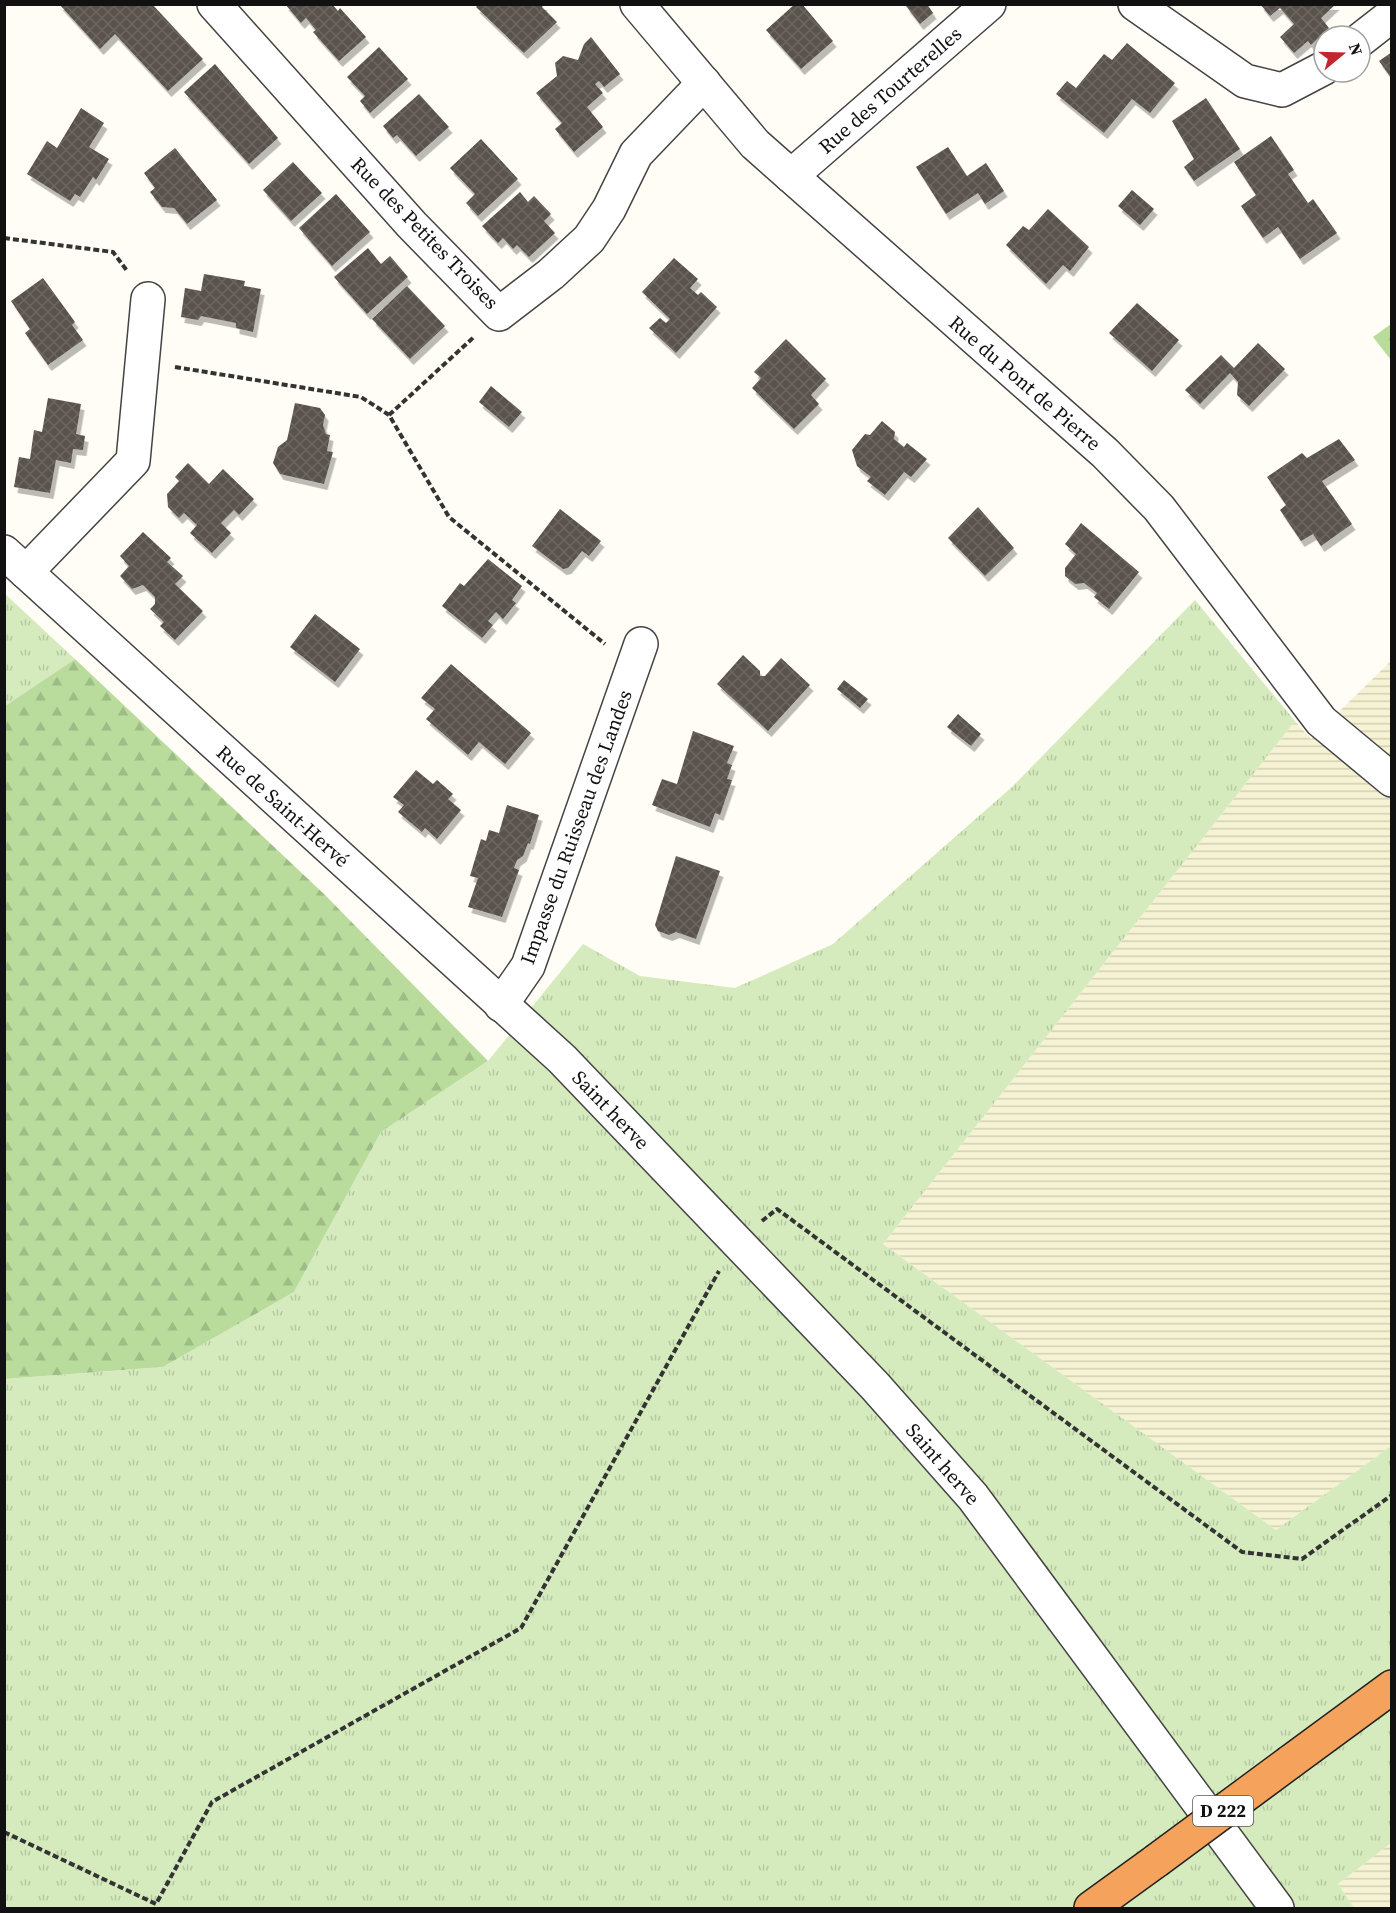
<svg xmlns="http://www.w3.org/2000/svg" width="1396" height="1913" font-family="'Source Serif 4',serif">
<defs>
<pattern id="farmland-rules" width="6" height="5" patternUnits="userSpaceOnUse" patternTransform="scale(1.5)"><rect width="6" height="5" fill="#f6f3d4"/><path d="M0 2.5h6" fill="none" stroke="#d2cfb5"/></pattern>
<pattern id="grass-tufts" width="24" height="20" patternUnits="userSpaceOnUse" patternTransform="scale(1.5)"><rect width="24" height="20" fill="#d5ebbd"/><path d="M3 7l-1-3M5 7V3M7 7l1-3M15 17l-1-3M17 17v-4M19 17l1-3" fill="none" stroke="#b6c8a1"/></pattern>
<pattern id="forest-firs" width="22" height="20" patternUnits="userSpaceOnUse" patternTransform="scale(1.5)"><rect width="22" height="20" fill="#b9dc9c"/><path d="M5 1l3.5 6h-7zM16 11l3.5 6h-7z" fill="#9ebc85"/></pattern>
<pattern id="building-cross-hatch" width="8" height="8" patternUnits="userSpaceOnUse" patternTransform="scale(1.5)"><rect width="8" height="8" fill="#5a524d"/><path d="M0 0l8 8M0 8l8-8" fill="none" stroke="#6d6662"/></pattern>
<filter id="shadow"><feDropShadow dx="3.5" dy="6" stdDeviation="0" flood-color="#0004"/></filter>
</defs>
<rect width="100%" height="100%" fill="#fffdf5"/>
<!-- farmland -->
<g fill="url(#farmland-rules)">
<path d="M 1391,661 L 1391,1446 L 1276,1530 L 883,1244 L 1295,721 L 1311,739 Z"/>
<path d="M 1391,1843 L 1391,1908 L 1354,1908 L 1338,1884 Z"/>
</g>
<!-- grass -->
<g fill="url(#grass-tufts)">
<path d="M 4,593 L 75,659 L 5,706 L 4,706 Z"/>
<path d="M 1195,600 L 1295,721 L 883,1244 L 1276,1530 L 1391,1446 L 1391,1843 L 1338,1884 L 1354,1908 L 5,1908 L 5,1379 L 163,1367 L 294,1292 L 381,1132 L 488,1061 L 583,944 L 640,976 L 735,988 L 833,944 L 1012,787 Z"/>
</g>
<!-- forest -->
<g fill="url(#forest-firs)">
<path d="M 1391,324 L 1391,360 L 1373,337 Z"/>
<path d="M 75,659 L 325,895 L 488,1061 L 381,1132 L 294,1292 L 163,1367 L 5,1379 L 5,706 Z"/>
</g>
<!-- building -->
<g fill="url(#building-cross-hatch)" filter="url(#shadow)">
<path d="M 59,4 L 152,4 L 203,59 L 168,91 L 115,34 L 100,49 Z"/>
<path d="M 285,4 L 332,4 L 338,11 L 340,8 L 366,37 L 339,61 L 313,32 L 316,30 L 306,18 L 301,23 Z"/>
<path d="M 479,4 L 544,4 L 542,7 L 557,22 L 524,53 L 476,7 Z"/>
<path d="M 795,4 L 802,4 L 833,41 L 801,69 L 766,30 Z"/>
<path d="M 908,4 L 927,4 L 933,13 L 920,24 L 906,6 Z"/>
<path d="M 1260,4 L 1336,4 L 1321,18 L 1329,28 L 1311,45 L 1308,41 L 1294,53 L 1280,37 L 1294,24 L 1280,8 L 1270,16 Z"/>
<path d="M 591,37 L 620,74 L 604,87 L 599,81 L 595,84 L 603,93 L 587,107 L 603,127 L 574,152 L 555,129 L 562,123 L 536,93 L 557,76 L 555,63 L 563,56 L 578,60 L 584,44 Z"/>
<path d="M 1127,43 L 1175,83 L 1150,113 L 1132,99 L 1104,133 L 1056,94 L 1067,81 L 1076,88 L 1104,54 L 1112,60 Z"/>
<path d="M 379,47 L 408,79 L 370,113 L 360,101 L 365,96 L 347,77 Z"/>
<path d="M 1392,52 L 1392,79 L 1379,61 Z"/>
<path d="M 215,64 L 278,138 L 249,164 L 184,92 Z"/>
<path d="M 419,94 L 449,127 L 416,156 L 397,135 L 393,138 L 383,126 Z"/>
<path d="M 1206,98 L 1240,149 L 1194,181 L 1184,167 L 1194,159 L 1172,121 Z"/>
<path d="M 81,108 L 104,123 L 89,147 L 109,159 L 96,180 L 93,177 L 80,197 L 75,194 L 70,201 L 27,174 L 47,141 L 57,148 Z"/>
<path d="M 1271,136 L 1294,170 L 1288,174 L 1308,203 L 1313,199 L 1337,233 L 1300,259 L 1278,227 L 1263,238 L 1241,206 L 1256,195 L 1234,162 Z"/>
<path d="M 481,139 L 518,179 L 478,216 L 466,203 L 475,194 L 450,168 Z"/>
<path d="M 948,147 L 967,176 L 986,163 L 1004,191 L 985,204 L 978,193 L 946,214 L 916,167 Z"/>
<path d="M 175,148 L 217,200 L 187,224 L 174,208 L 162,207 L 150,192 L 155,188 L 144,173 Z"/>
<path d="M 293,162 L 322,193 L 291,221 L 263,190 Z"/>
<path d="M 1132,190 L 1154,209 L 1140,225 L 1118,206 Z"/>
<path d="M 520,192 L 528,202 L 534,196 L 551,214 L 544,221 L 555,233 L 529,257 L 517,245 L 513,249 L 503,238 L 498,243 L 482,226 Z"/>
<path d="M 336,194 L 370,232 L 332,266 L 299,228 Z"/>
<path d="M 1048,209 L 1089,247 L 1070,271 L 1063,265 L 1046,284 L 1006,245 L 1023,226 L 1029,230 Z"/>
<path d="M 368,248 L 381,264 L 390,256 L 408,277 L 367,314 L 334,277 Z"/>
<path d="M 674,258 L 698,279 L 690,288 L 698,295 L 701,292 L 717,307 L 676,353 L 649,328 L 660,318 L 666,323 L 670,319 L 642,292 Z"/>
<path d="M 204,274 L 245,281 L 244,286 L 261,289 L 253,332 L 236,328 L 236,323 L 201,316 L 198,320 L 181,317 L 185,288 L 201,291 Z"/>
<path d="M 43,278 L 75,322 L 72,325 L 83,340 L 48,365 L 25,333 L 30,329 L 11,301 Z"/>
<path d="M 407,286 L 445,326 L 410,359 L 372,319 Z"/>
<path d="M 1137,303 L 1179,340 L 1152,371 L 1109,333 Z"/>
<path d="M 786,339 L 826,379 L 811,395 L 819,404 L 794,429 L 752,388 L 761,378 L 754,372 Z"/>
<path d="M 1258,343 L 1285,369 L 1249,406 L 1237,395 L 1238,382 L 1230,373 L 1200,404 L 1185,390 L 1221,355 L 1234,368 Z"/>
<path d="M 491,386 L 522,412 L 509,427 L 479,402 Z"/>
<path d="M 48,398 L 81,404 L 76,434 L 85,436 L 83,450 L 73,449 L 71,463 L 56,460 L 50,493 L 14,487 L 19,457 L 30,459 L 34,430 L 42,432 Z"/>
<path d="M 295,403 L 320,408 L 325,415 L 323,425 L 326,434 L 330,435 L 327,451 L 333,452 L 324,484 L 280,474 L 273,463 L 278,447 L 287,440 Z"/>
<path d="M 882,421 L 895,432 L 894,439 L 904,447 L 907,443 L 927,459 L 911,477 L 904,472 L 885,495 L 867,481 L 871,477 L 857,466 L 852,450 L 865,434 L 870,435 Z"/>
<path d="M 1339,439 L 1355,460 L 1322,481 L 1352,524 L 1321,546 L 1313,534 L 1301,541 L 1280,510 L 1286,505 L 1267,477 L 1302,453 L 1307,458 Z"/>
<path d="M 188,463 L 209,484 L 223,469 L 254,499 L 239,515 L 234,510 L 221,523 L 231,533 L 212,553 L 190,533 L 197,525 L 184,513 L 179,518 L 168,507 L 167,494 L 179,481 L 175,477 Z"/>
<path d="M 978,507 L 1014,548 L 985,576 L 948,538 Z"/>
<path d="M 560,509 L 601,541 L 589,556 L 582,551 L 568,568 L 563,569 L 532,546 Z"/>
<path d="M 1081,523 L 1139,572 L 1109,609 L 1094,597 L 1097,593 L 1084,583 L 1075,584 L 1065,576 L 1065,568 L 1076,554 L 1065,544 Z"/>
<path d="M 143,532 L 171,558 L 167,562 L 183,576 L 175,584 L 203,611 L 175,640 L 160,626 L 164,622 L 150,609 L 155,604 L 155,597 L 143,585 L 132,589 L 120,576 L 129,566 L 120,556 Z"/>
<path d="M 488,559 L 522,586 L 512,600 L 516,603 L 503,619 L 496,612 L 488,621 L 493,625 L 482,638 L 442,606 L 460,583 L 464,586 Z"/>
<path d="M 315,614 L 360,649 L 335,682 L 290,647 Z"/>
<path d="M 743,655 L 760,671 L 760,676 L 765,676 L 781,658 L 810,685 L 768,731 L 717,684 Z"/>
<path d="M 451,664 L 531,733 L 505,764 L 479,742 L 468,755 L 426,719 L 435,709 L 421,698 Z"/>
<path d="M 844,680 L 868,699 L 860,708 L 837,689 Z"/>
<path d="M 958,714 L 981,734 L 971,746 L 947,727 Z"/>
<path d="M 693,731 L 734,746 L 727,763 L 732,765 L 727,779 L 732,780 L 720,815 L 715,813 L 710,827 L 652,805 L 662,779 L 677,784 Z"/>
<path d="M 416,770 L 433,784 L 437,780 L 453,794 L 448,799 L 461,810 L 437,839 L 425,828 L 422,832 L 398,812 L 404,805 L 393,797 Z"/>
<path d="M 507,805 L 539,815 L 530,844 L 528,843 L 523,856 L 517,860 L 514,868 L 519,870 L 502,917 L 468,907 L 478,878 L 470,876 L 481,839 L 486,841 L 489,830 L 499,833 Z"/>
<path d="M 676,856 L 720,871 L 696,939 L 676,932 L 669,935 L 658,931 L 655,925 Z"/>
</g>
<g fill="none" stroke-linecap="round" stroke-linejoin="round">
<!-- minor casing -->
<g stroke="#444" stroke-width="36">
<g id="minor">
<path d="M 214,4 L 412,225 L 499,314 L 551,274 L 589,239 L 609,209 L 636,154 L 704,83"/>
<path d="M 637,4 L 755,144 L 1105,453 L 1159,508 L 1321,721 L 1392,780"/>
<path d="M 1135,4 L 1245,81 L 1282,90 L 1324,68"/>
<path d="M 1360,40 L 1392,15"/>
<path d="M 791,176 L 989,4"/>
<path d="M 4,552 L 562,1059 L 875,1386 L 973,1497 L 1277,1908"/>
<path d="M 26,572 L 133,461 L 148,299"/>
<path d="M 501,1005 L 528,966 L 641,644"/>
</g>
</g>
<!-- highway casing -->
<g stroke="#222" stroke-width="36">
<g id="highway">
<path d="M 1290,1762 L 1392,1687"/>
<path d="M 1091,1908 L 1156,1861"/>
</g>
</g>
<!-- path -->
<g stroke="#333" stroke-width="4" stroke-dasharray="6 3" stroke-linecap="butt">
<path d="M 4,238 L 113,252 L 128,272"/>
<path d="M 175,367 L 361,397 L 389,415 L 449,517 L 605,644"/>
<path d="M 389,415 L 475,336"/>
<path d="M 762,1221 L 777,1209 L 1242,1552 L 1302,1559 L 1392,1495"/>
<path d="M 4,1832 L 156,1904 L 212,1802 L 521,1628 L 719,1271"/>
</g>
<!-- minor -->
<use href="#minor" stroke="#fff" stroke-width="33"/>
<!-- highway -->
<use href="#highway" stroke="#f5a25d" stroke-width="33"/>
<!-- highway-bridge casing -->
<g stroke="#222" stroke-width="36" stroke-linecap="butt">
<path id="highway-bridge" d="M 1156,1861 L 1290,1762"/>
</g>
<!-- highway-bridge -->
<use href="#highway-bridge" stroke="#f5a25d" stroke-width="33"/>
</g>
<g text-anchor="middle" stroke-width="6" stroke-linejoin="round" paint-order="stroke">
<!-- shield labels -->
<rect fill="#fff" stroke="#585858" stroke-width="1.5" x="1193" y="1796" width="60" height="30" rx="4.5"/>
<g font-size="18" font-weight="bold" fill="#111">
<text x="1223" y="1817">D 222</text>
</g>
<!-- street labels -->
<g font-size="20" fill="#111" stroke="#fff">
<text transform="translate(890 90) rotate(-41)" y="7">Rue des Tourterelles</text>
<text transform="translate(425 233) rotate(46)" y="7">Rue des Petites Troises</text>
<text transform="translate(1025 383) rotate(41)" y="7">Rue du Pont de Pierre</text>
<text transform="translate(283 806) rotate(42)" y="7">Rue de Saint-Hervé</text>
<text transform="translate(576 827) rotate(-70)" y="7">Impasse du Ruisseau des Landes</text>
<text transform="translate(611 1110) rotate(46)" y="7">Saint herve</text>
<text transform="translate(943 1464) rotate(49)" y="7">Saint herve</text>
</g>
</g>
<!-- border -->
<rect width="1396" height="1913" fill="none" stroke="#111111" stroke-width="12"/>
<!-- north arrow -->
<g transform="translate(1342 54) rotate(71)"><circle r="28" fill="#ffffff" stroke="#a0a0a0" stroke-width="1.5"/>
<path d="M0-4.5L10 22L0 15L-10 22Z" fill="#c4262e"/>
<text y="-9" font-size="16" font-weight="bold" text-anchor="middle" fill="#111111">N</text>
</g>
</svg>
